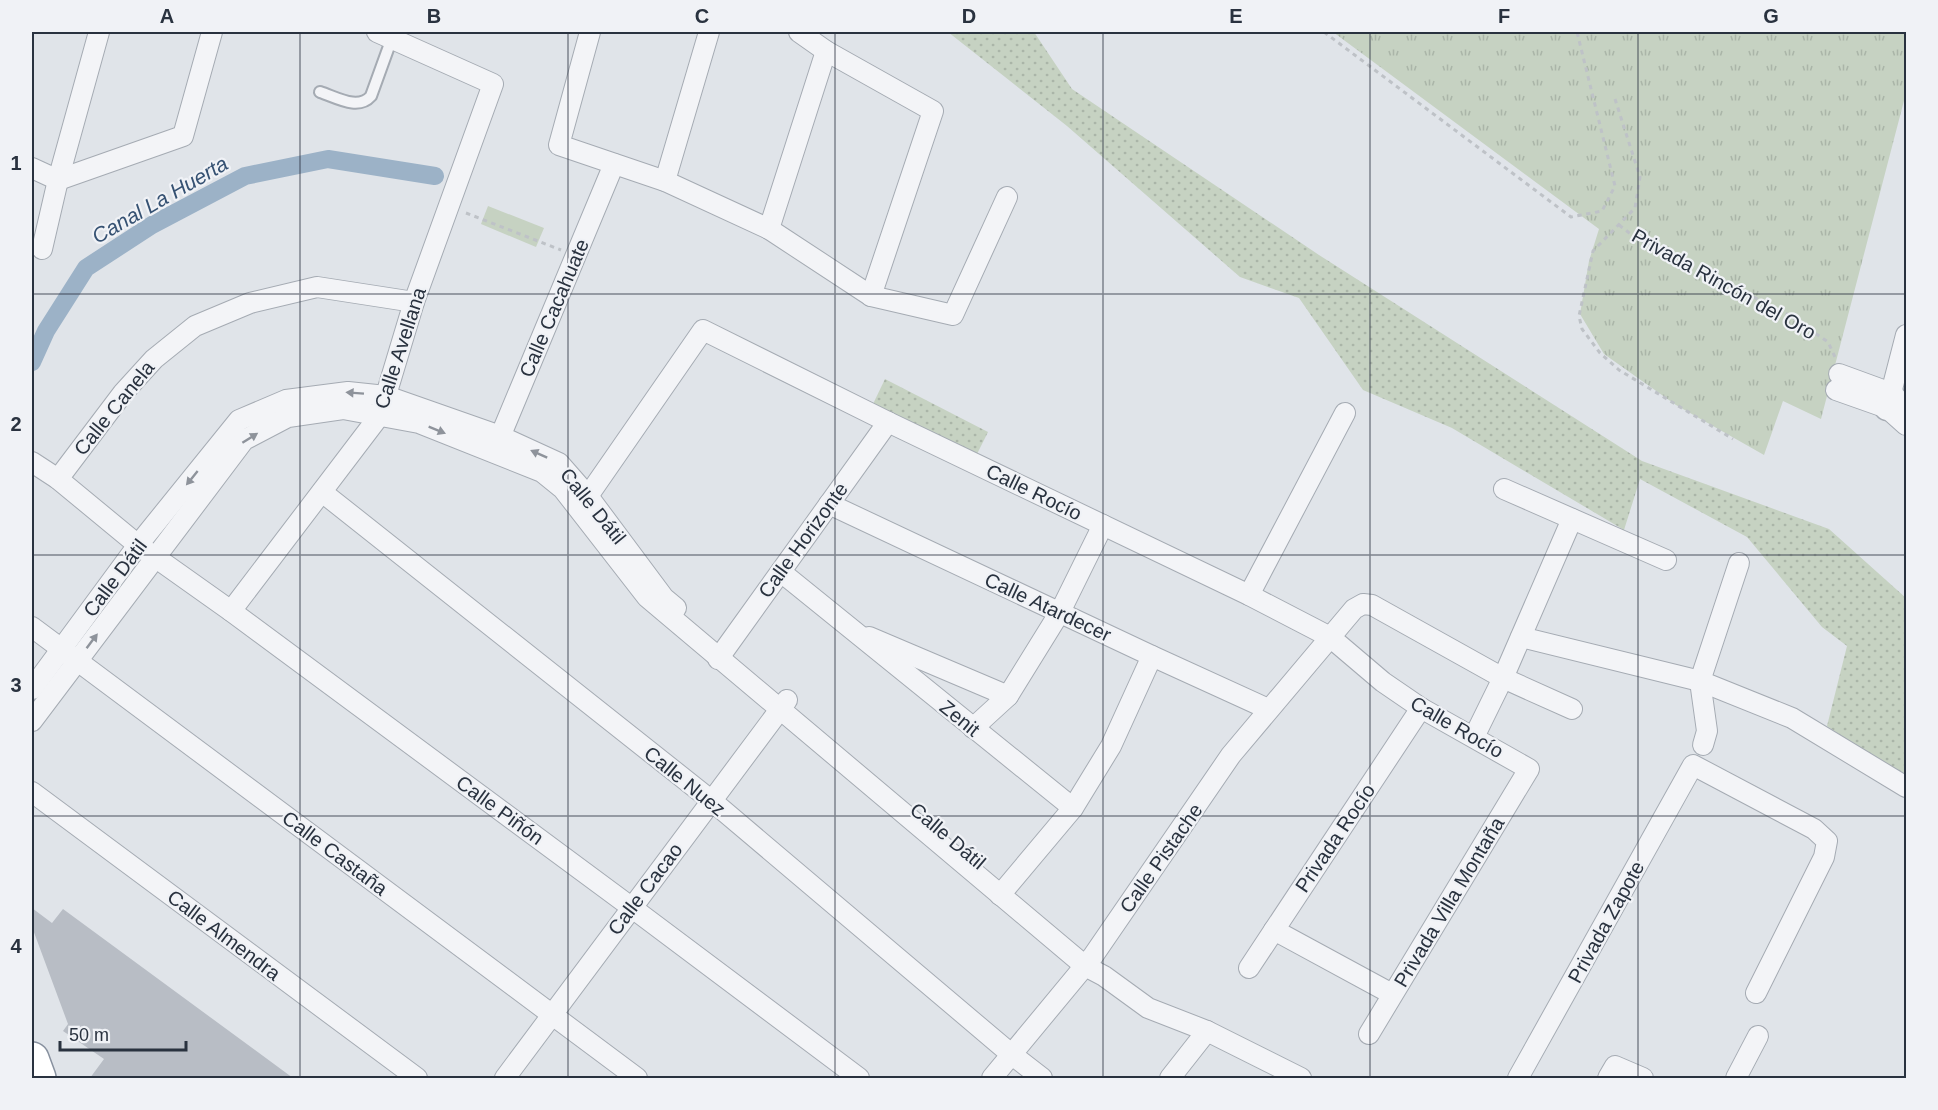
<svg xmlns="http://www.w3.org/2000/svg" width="1938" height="1110" font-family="Arial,sans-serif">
<defs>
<pattern id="grass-tufts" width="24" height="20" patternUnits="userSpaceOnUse" patternTransform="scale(1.5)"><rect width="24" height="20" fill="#c6d2c2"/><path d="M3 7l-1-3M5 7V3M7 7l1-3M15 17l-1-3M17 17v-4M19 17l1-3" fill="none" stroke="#aab5a8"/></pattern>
<pattern id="park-dots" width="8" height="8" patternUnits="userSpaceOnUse" patternTransform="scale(1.5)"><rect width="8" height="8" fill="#c6d2c2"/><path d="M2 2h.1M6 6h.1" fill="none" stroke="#aab5a8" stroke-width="1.8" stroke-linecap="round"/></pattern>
</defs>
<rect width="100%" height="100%" fill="#e0e4e9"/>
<!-- grass -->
<path fill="url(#grass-tufts)" d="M 1333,32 L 1906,32 L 1906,93 L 1821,419 L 1783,401 L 1764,455 L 1676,405 L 1604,354 L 1580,314 L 1589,261 L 1599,229 Z"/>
<!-- park -->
<g fill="url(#park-dots)">
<path d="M 948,32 L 1034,32 L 1072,89 L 1319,255 L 1642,461 L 1829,529 L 1906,598 L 1906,780 L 1827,726 L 1847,646 L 1822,627 L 1747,537 L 1640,479 L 1624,530 L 1452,428 L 1363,390 L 1299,298 L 1240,277 L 1067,126 Z"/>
<path d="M 885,379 L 988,432 L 976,456 L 873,404 Z"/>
</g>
<!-- pitch -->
<path fill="#c6d2c2" d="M 488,206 L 544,228 L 536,247 L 481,224 Z"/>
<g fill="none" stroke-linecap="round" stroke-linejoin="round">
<!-- canal -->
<path stroke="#9cb2c7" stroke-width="18" d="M 32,362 L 46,331 L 86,268 L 152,225 L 245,176 L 328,159 L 435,176"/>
</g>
<!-- building -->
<path fill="#b8bdc5" d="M 32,908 L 52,923 L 63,909 L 293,1078 L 90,1078 L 104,1059 L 63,1031 L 68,1024 L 32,927 Z"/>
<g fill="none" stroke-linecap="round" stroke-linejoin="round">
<!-- service casing -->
<g stroke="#a5abb3" stroke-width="14">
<path id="service" d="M 320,92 C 336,97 358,111 371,96 L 392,38"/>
</g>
<!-- minor casing -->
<g stroke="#a5abb3" stroke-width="22">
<g id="minor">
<path d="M 590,32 L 559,145 L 665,181 L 769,229 L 871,296 L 953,315 L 1007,197"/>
<path d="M 799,32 L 826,51 L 933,111 L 871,296"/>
<path d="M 32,168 L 58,180 L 183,136 L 212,32"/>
<path d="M 665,181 L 709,32"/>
<path d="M 769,229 L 826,51"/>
<path d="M 42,249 L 58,180 L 99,32"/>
<path d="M 1839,374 L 1891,393 L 1906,407"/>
<path d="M 1836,390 L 1887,408 L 1906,425"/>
<path d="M 1891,393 L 1906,335"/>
<path d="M 495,449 L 614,164"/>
<path d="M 32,462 L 58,479 L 138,545 L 231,611 L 631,907 L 859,1078"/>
<path d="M 58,479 L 123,393 L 154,359 L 195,326 L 250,303 L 317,287 L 414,302"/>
<path d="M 1504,489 L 1666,560"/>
<path d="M 322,492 L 712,801 L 1011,1054 L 1042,1078"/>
<path d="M 588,496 L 703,330 L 888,422 L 1249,595 L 1330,637 L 1383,682 L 1421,708 L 1529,769 L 1369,1034"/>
<path d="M 829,504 L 1152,656 L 1268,709"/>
<path d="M 781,572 L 1073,808"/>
<path d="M 1249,595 L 1345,413"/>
<path d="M 231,611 L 380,415 L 414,302 L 493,84 L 377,32"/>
<path d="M 32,627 L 637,1078"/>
<path d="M 869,637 L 1008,696"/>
<path d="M 1521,637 L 1700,681 L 1792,718 L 1906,787"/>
<path d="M 718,659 L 888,422"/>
<path d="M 32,689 L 138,545 L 239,420 L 286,400 L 348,392 L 386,396 L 500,436 L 559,463 L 588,496 L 664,598 L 676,608"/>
<path d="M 32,721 L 244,440 L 288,417 L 343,409 L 419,423 L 542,472 L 563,489 L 647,597 L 1085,966 L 1104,976 L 1148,1008 L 1207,1031 L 1301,1078"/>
<path d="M 973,728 L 1008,696 L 1060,612 L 1103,525"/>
<path d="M 1474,737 L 1503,678 L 1572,519"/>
<path d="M 1703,745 L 1707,731 L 1700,681 L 1739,563"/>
<path d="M 32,792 L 417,1078"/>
<path d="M 1000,895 L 1073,808 L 1111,746 L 1152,656"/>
<path d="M 1274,930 L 1392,994"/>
<path d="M 1249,968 L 1421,708"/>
<path d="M 505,1078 L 787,700"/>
<path d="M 992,1078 L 1093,956 L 1231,755 L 1354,609 L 1363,604 L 1372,605 L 1503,678 L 1572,709"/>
<path d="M 1170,1078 L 1207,1031"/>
<path d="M 1518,1078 L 1693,765 L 1814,829 L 1827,841 L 1824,857 L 1756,993"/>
<path d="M 1608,1078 L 1615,1066 L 1643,1078"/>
<path d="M 1736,1078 L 1758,1036"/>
</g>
</g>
<!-- tertiary casing -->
<g stroke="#a5abb3" stroke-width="27">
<path id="tertiary" d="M 1887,408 L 1891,393"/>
</g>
<!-- trunk casing -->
<g stroke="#88919f" stroke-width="36">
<path id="trunk" d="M 32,1059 L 39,1078"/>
</g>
<!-- path -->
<g stroke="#bec2c7" stroke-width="3" stroke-dasharray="4.5 4.5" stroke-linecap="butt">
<path d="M 1324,32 L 1571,217 L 1602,211 L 1615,186 L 1577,32"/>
<path d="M 1615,99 L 1640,177 L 1635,208 L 1593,251 L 1579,316 L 1582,329 L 1600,353 L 1619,370 L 1733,439"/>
<path d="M 466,213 L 561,250"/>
<path d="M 1619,225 L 1636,238 L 1787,314 L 1828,342 L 1835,357"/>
</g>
<!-- service -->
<use href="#service" stroke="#f3f4f7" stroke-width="10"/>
<!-- minor -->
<use href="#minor" stroke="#f3f4f7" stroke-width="20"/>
<!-- tertiary -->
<use href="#tertiary" stroke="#f3f4f7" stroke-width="24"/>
<!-- trunk -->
<use href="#trunk" stroke="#fff" stroke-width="33"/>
</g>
<!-- one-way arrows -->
<defs><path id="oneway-solid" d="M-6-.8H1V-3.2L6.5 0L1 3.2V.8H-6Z" transform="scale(1.5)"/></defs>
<g fill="#8e939b">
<use href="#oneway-solid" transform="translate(355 393) rotate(-176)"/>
<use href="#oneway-solid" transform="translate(437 430) rotate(22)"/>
<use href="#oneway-solid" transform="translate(250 438) rotate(-32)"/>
<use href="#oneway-solid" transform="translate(539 454) rotate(-156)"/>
<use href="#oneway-solid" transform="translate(192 478) rotate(129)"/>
<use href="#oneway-solid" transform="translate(92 641) rotate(-53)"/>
</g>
<!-- grid -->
<path fill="none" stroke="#29323f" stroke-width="1.5" stroke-opacity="0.55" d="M 300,32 L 300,1078M 568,32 L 568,1078M 835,32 L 835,1078M 1103,32 L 1103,1078M 1370,32 L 1370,1078M 1638,32 L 1638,1078M 32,294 L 1906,294M 32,555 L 1906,555M 32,816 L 1906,816"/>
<g text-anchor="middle" stroke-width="4.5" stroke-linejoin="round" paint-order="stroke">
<!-- street labels -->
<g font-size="20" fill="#29323f" stroke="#f0f2f6">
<text transform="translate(1724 284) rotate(29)" y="7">Privada Rincón del Oro</text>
<text transform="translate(554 308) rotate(-67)" y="7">Calle Cacahuate</text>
<text transform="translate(400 348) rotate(-72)" y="7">Calle Avellana</text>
<text transform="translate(114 408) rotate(-51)" y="7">Calle Canela</text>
<text transform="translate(1034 492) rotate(26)" y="7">Calle Rocío</text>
<text transform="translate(593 506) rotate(51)" y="7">Calle Dátil</text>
<text transform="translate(803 540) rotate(-54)" y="7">Calle Horizonte</text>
<text transform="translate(115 578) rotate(-53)" y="7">Calle Dátil</text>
<text transform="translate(1048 607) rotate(25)" y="7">Calle Atardecer</text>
<text transform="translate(960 718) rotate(39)" y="7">Zenit</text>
<text transform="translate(1457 727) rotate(30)" y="7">Calle Rocío</text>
<text transform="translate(685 781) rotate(39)" y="7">Calle Nuez</text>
<text transform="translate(500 810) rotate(36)" y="7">Calle Piñón</text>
<text transform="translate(948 836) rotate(40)" y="7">Calle Dátil</text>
<text transform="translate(1335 838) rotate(-56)" y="7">Privada Rocío</text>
<text transform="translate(335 853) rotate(37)" y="7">Calle Castaña</text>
<text transform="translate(1161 858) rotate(-55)" y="7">Calle Pistache</text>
<text transform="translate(645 889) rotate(-53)" y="7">Calle Cacao</text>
<text transform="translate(1449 902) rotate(-59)" y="7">Privada Villa Montaña</text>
<text transform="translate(1606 922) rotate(-61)" y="7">Privada Zapote</text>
<text transform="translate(224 935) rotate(37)" y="7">Calle Almendra</text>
</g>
<!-- water labels -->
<g font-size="21" font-style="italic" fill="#355172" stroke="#f0f2f6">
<text transform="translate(160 200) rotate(-30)" y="7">Canal La Huerta</text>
</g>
</g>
<!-- border -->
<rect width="1938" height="1110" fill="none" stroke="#f0f2f6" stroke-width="66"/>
<!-- scale -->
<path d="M60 1041v9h126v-9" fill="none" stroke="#29323f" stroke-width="3"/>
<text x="69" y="1041" font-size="18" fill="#29323f" stroke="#f0f2f6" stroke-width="4.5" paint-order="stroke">50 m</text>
<rect x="33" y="33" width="1872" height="1044" fill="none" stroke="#29323f" stroke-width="2"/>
<g font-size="20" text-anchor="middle" font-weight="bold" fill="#29323f">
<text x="167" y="23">A</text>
<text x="434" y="23">B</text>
<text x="702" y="23">C</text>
<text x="969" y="23">D</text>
<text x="1236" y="23">E</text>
<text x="1504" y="23">F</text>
<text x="1771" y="23">G</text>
<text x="16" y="170">1</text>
<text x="16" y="431">2</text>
<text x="16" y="692">3</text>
<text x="16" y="953">4</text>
</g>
</svg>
